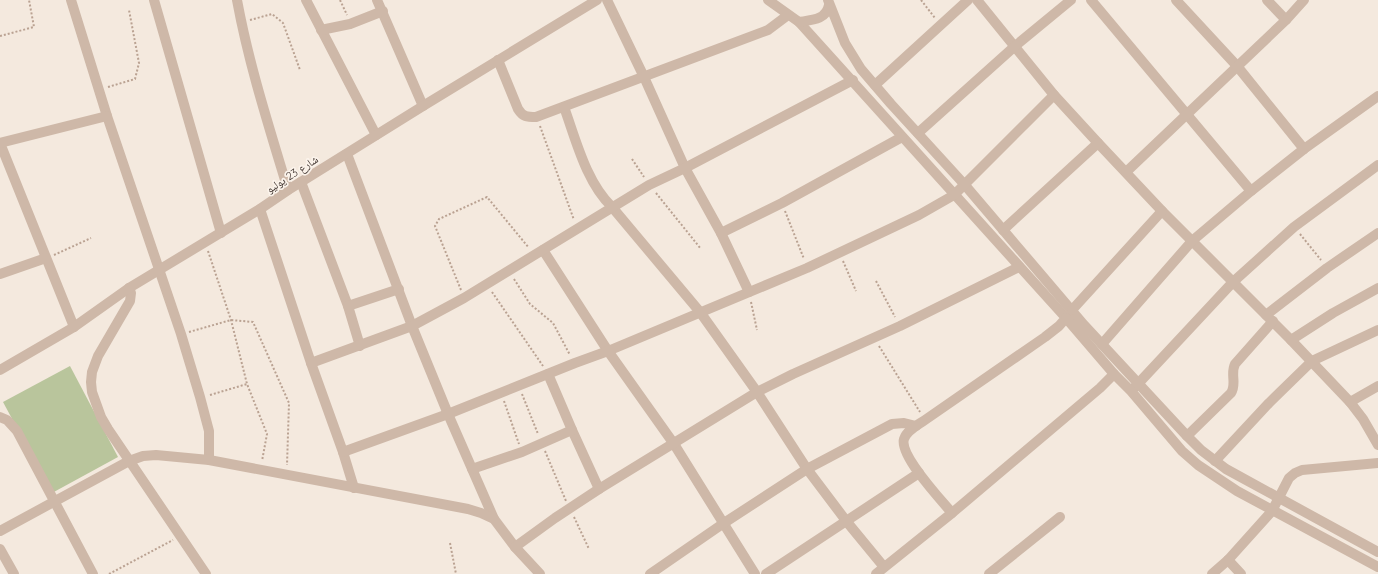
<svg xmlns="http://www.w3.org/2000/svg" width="1378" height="574" font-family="Quicksand,'Noto Naskh Arabic',sans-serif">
<rect width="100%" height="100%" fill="#f4e9de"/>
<!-- green -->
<path fill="#b9c59c" d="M 70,366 L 118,457 L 52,493 L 3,402 Z"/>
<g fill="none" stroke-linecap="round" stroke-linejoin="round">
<!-- path -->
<g stroke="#baa292" stroke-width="2" stroke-dasharray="2 2" stroke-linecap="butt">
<path d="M 340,0 L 347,15"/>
<path d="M 921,0 L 935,18"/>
<path d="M 250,20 L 272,14 L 283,23 L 300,70"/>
<path d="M 0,36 L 34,27 L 29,0"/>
<path d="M 108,87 L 135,79 L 139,63 L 129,10"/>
<path d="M 540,126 L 574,220"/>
<path d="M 632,159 L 644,177"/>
<path d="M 656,193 L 701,249"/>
<path d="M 785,211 L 804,259"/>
<path d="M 1300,234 L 1321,260"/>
<path d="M 208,251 L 231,320 L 247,384 L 267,434 L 262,461"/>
<path d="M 54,255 L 91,238"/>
<path d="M 843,261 L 856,291"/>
<path d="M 514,279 L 530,304 L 553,323 L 570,355"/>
<path d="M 876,281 L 895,317"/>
<path d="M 461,290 L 435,226 L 439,219 L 487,197 L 529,248"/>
<path d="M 492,292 L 543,366"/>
<path d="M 751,302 L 757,330"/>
<path d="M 189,332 L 231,320 L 253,322 L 289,403 L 287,465"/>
<path d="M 879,346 L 920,412"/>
<path d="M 522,394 L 538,434"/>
<path d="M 210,395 L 247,384"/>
<path d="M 504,401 L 519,444"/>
<path d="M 545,451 L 566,501"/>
<path d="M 574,517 L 589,549"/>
<path d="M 450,543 L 456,574"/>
<path d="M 109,574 L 173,540"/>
</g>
<!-- minor -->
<g stroke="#ceb8a8" stroke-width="10">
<path d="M 71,0 L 107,116 L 181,334 L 200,397 L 209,431 L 209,460"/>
<path d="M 154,0 L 221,233"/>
<path d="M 237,0 C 249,65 269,127 288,190"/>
<path d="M 306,0 L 376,135"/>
<path d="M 377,0 L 423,106"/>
<path d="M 607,0 L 644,77 L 685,168 L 721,233 L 749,292"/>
<path d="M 768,0 L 799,22 L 1066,318 L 1059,326 L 1045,337 L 925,420 C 918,425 907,430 904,439 C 899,455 941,500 952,513"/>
<path d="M 828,0 L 845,43 L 861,69 L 891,104 L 964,184 L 1084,325 L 1187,436 L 1201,450 L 1226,469 L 1378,552"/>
<path d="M 977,0 L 1054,95 L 1098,143 L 1162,211 L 1291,340 L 1350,402 L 1363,419 L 1378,445"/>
<path d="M 1091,0 L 1251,191"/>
<path d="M 1176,0 L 1237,66 L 1304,149"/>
<path d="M 1267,0 L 1286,20"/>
<path d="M 799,22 C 812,20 826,20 829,5"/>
<path d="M 321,30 L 350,24 L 383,11"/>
<path d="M 498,60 L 518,109 C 523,117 527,117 536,117 L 768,30 L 788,15"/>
<path d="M 875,85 L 968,0"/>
<path d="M 564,107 C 576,140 586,182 612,207 L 700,312 L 757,392 L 807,469 L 847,522 L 884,567"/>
<path d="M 918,133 L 1014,47 L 1071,0"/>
<path d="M 0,143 L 74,327"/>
<path d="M 0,143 L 107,116"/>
<path d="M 347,154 L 412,326 L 448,414 L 494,519"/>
<path d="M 1126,172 L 1286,20 L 1304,0"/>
<path d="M 301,182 L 348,306 L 360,346"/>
<path d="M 260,209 L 311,363 L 343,452 L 354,488"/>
<path d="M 1003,230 L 1098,143"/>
<path d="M 721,233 L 782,203 L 902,137"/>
<path d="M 543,250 L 608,351 L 674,444 L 755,574"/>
<path d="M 0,274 L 46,258"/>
<path d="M 129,288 L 131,293 L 130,301 L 98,356 L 92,372 L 91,382 L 92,392 L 101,417 L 108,429 L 206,574"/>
<path d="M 348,306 L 399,289"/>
<path d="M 1072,310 L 1162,211"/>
<path d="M 1266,315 L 1327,268 L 1378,233"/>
<path d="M 1066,318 L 1114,374"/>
<path d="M 1291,340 L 1333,313 L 1378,288"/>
<path d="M 1102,344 L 1192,241 L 1251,191 L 1304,149 L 1378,96"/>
<path d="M 311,363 L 412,326 L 464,298 L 649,185 L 685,168 L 853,80"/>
<path d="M 0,370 L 74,327 L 129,288 L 260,209 L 288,190 L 423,106 L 597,0"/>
<path d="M 548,374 L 572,430 L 599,489"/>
<path d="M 1135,387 L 1233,282 L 1294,227 L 1378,165"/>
<path d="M 1350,402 L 1378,386"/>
<path d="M 0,417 L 7,420 L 17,431 L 93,574"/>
<path d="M 1187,436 L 1231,393 C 1237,384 1230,374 1235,364 L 1273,321"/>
<path d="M 343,452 L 448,414 L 575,363 L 608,351 L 807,268 L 919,215 L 954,195 L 1054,95"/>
<path d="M 1215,461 L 1269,403 L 1312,361 L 1378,330"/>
<path d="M 472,469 L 522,452 L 572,430"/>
<path d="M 0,531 L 129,461 L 143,456 L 156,455 L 209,460 L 468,509 L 481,513 L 494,519 L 515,547 L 540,574"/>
<path d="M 515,547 L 555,518 L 599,489 L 757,392 L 793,374 L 900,326 L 1019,267"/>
<path d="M 0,549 L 14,574"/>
<path d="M 1228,560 L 1241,574"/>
<path d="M 650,574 L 724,523 L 807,469 L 892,424 L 904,423 L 916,426"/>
<path d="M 766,574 L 919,473"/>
<path d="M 876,574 L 952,513 L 1100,388 L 1114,374 L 1131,391 L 1182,451 L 1198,465 L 1237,491 L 1378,567"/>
<path d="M 989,574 L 1060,517"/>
<path d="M 1212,574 L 1228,560 L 1272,511 L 1289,478 L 1295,473 L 1302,470 L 1378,463"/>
</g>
</g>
<g text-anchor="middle" stroke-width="3.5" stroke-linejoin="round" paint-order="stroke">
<!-- street labels -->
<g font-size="11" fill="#3a2e29" stroke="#fbf3eb">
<text transform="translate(292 174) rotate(-33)" y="4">شارع 23 يوليو</text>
</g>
</g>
</svg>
